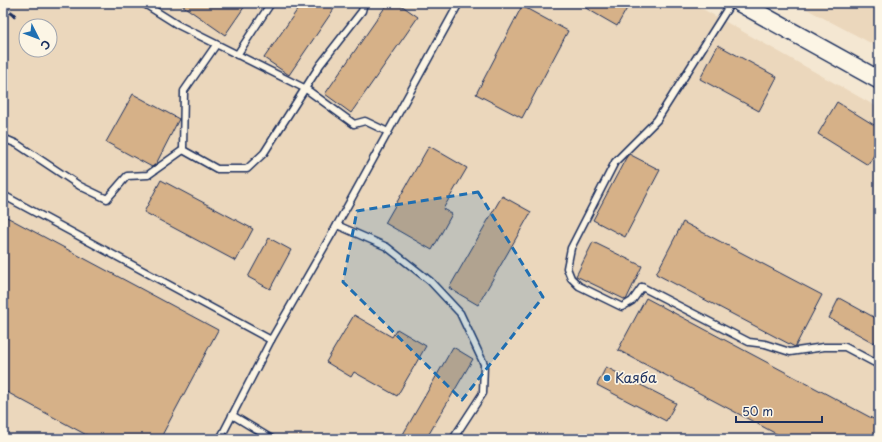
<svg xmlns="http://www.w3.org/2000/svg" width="882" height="442" font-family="'Playpen Sans',sans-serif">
<rect width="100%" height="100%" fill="#f4e7d2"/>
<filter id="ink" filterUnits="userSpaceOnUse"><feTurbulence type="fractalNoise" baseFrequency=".025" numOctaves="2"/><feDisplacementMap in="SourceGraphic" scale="8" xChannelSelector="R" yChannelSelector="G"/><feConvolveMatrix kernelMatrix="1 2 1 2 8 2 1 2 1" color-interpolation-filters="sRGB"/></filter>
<g filter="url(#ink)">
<!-- built -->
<g fill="#ebd7bc" fill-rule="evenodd">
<path d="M 3,3 L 692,3 L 879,108 L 879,439 L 3,439 ZM 26,26 L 50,26 L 50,50 L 26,50 Z"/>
<path d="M 795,3 L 879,3 L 879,48 L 867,41 Z"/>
</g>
<!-- building -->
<g fill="#d6b188" stroke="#1b2f5e">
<path d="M 179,3 L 247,3 L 225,35 Z"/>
<path d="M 302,3 L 338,3 L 289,75 L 264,58 Z"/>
<path d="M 388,3 L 398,3 L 418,17 L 351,113 L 325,94 Z"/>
<path d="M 577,3 L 630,3 L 617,26 Z"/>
<path d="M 522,6 L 568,31 L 522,118 L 476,94 Z"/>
<path d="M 718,45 L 777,77 L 759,111 L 700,79 Z"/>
<path d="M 133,94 L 179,119 L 156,164 L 152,167 L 106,142 Z"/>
<path d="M 837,102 L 879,128 L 879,147 L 868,165 L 818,134 Z"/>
<path d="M 429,146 L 467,168 L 443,209 L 452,214 L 432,250 L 385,223 Z"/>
<path d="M 629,154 L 660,170 L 625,237 L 593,220 L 626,158 Z"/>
<path d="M 161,180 L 253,229 L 236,261 L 144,212 Z"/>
<path d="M 502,196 L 531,212 L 478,305 L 449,288 Z"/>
<path d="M 3,215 L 218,330 L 160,439 L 94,439 L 3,390 Z"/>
<path d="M 683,222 L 822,295 L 795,347 L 656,274 Z"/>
<path d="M 269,238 L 291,250 L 270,289 L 248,277 Z"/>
<path d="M 593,242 L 642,266 L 626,300 L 576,276 Z"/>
<path d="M 646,298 L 879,422 L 879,439 L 786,439 L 618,350 Z"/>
<path d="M 839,298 L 879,320 L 879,335 L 874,343 L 829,318 Z"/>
<path d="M 354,315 L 392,337 L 397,329 L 426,346 L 397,396 L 354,372 L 351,377 L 326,362 Z"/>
<path d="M 453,347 L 473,359 L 426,439 L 408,439 L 402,436 Z"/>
<path d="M 606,367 L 676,403 L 666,421 L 597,385 Z"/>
</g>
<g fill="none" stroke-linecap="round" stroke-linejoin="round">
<!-- lane casing -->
<g stroke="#1b2f5e" stroke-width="9">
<g id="lane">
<path d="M 143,3 L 178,25 L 306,89 L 354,124 L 365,121 L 388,132"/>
<path d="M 731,3 L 657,120 L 615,162 L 571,248 L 567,268 L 571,278 L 579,286 L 622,307 L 632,301 L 642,287 L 749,342 L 765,344 L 790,352 L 824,347 L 845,347 L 879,365"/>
<path d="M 216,45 L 184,91 L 183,150 L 217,169 L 247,169 L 264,153 L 320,65 L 362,11 L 364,3"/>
<path d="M 237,55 L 271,3"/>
<path d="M 3,138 L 17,144 L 80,186 L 107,199 L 127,176 L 148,175 L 183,150"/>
<path d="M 3,195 L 271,340"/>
<path d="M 337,225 L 387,247 L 430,281 L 460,313 L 484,364 L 483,393 L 453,439"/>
<path d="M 232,415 L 272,439"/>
<path d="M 220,439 L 271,340 L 337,225 L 459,3"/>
</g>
</g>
<!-- secondary casing -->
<g stroke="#1b2f5e" stroke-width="20">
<path id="secondary" d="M 740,3 L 879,80"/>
</g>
<!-- lane -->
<use href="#lane" stroke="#fcf5e5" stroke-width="6"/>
<!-- secondary -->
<use href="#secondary" stroke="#fcf5e5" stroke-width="17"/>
<!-- rail casing -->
<g stroke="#1b2f5e" stroke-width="4.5">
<path id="rail" d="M 3,7 L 14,15"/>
</g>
<!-- rail -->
<use href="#rail" stroke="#fcf5e5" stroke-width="3" stroke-dasharray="9" stroke-linecap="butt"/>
</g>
</g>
<!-- marked area -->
<path fill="#1f6fb2" fill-opacity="0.2" stroke="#1f6fb2" stroke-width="3" stroke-dasharray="8 5" stroke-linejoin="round" d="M 478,192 L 543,297 L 462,400 L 343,282 L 357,211 Z"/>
<!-- markers -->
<circle fill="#1f6fb2" stroke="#fcf5e5" stroke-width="1.5" cx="607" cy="378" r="4"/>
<g text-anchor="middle" stroke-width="3.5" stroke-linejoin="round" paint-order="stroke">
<!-- poi labels -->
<g font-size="14" fill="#1b2f5e" stroke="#fcf5e5" text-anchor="start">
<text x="615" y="383">Каяба</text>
</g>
</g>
<!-- margin -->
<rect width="882" height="442" fill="none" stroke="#fcf5e5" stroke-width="16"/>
<rect x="8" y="8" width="866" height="426" fill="none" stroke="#1b2f5e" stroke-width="1.5" filter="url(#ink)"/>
<!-- north arrow -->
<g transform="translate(38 38) rotate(132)"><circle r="19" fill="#fcf5e5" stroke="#a2a6af"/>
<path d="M0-3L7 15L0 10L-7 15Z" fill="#1f6fb2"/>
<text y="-6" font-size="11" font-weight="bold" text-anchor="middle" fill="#1b2f5e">С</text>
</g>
<!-- scale -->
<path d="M736 416v6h86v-6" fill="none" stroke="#1b2f5e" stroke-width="2"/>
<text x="742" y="416" font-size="12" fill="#1b2f5e" stroke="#fcf5e5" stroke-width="3" paint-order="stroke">50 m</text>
</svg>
